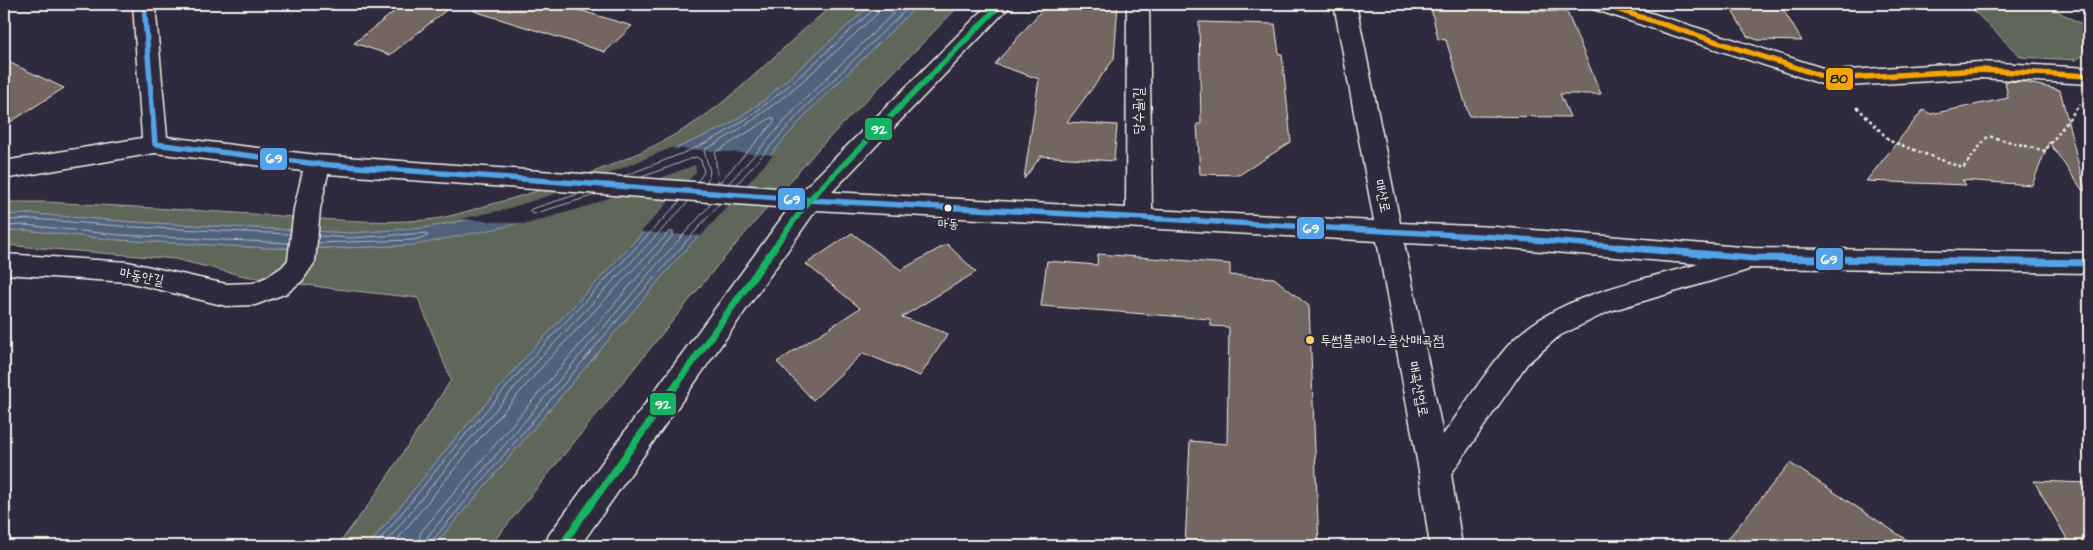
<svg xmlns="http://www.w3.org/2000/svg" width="2093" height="550" font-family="'Architects Daughter','Poor Story',sans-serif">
<rect width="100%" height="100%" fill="#2f2a3d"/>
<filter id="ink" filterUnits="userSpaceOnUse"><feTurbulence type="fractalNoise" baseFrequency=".02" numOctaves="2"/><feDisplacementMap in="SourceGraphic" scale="10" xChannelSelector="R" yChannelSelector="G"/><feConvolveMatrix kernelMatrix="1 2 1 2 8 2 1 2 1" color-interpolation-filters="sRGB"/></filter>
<g filter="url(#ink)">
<!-- green -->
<g fill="#5e665a" stroke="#a9aca1">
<path d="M 835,4 L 872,4 L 763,101 L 725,127 L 642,163 L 503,213 L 424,228 L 351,233 L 132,222 L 34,214 L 4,215 L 4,202 L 45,202 C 119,206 193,210 267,215 C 320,219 372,224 426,220 C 448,218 471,210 492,204 C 555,187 619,166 676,134 C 736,101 781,45 835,4 Z"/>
<path d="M 919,4 L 961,4 L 819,148 L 717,266 L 490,546 L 434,546 L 667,271 L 811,109 Z"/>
<path d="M 1991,4 L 2044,4 L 2089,28 L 2089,51 L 2076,60 L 2021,57 L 1970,7 Z"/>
<path d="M 697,161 L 699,173 L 533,349 L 455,439 L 368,546 L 337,546 L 372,500 L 451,380 L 418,298 L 328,288 L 244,276 L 175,259 L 4,245 L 4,231 L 24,230 L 119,240 L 269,248 L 342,248 L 415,245 Z"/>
</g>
<!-- water -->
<path fill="#51627b" stroke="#929ba7" d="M 872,4 L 919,4 L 811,109 L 667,271 L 434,546 L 368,546 L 455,439 L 533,349 L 699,173 L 697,162 L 584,204 L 504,227 L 415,245 L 342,248 L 269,248 L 119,240 L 24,230 L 4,231 L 4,215 L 34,214 L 132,222 L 351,233 L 424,228 L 503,213 L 642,163 L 725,127 L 763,101 Z"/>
<!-- pier -->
<path fill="#2f2a3d" d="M 671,148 L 773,155 L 701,236 L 641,232 L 696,172 L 695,165 L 585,207 L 526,224 L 460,219 L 503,210 L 576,187 Z"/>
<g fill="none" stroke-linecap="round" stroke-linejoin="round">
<!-- shore -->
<g stroke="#b3b8bc" stroke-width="1">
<path d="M 771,118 L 774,118 L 774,122 L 721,181 L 718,182 L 715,153 Z"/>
<path d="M 624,176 C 659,162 697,150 729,130 C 782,97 826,51 873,10 L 875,4"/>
<path d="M 642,177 L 696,157 L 701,160 L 704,172 L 698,181"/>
<path d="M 707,182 L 710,172 L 704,150 C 770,116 822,63 877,14 L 881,4"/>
<path d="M 729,183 L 803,101 L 903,4"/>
<path d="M 737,184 L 807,105 L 912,4"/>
<path d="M 579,194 L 531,209 L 530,212 L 533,214 L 595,195"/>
<path d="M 4,220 L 34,219 L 132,227 L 290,234"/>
<path d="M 4,226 L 24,225 L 120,235 L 289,243"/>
<path d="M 318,243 L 414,240 L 428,236 L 426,233 L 351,238 L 319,236"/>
<path d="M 375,546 L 459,442 L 537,352 L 680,201"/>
<path d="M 383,546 L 464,446 L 542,356 L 688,202"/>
<path d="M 392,546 L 469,451 L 547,361 L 669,232 L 673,232 L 673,235 L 421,532 L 417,546"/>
<path d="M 424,546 L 427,537 L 658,263 L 711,204"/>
<path d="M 431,546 L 432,541 L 610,329 L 719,204"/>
</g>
</g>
<!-- building -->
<g fill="#736561" stroke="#f4f1e8">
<path d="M 404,4 L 454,4 L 390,55 L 354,43 Z"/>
<path d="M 475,4 L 559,4 L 632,26 L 605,52 L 474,11 Z"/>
<path d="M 1047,4 L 1118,4 L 1114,59 L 1067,122 L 1117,125 L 1114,161 L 1041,156 L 1024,179 L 1039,79 L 995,64 Z"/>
<path d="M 1728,4 L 1780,4 L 1802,41 L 1758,40 L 1747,36 Z"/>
<path d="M 1431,8 L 1567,12 L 1601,94 L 1560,94 L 1570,117 L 1469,116 L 1446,40 L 1438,39 Z"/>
<path d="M 1199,22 L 1275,24 L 1279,54 L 1282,54 L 1291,142 L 1239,175 L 1200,174 L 1197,124 L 1201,124 Z"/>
<path d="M 4,60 L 64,88 L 4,126 Z"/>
<path d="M 2005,81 L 2024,82 L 2060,90 L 2085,190 L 2083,191 L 2049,142 L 2032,185 L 1962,180 L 1966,185 L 1866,181 L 1923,110 L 1931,114 L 2008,98 Z"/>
<path d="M 852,233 L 901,270 L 947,244 L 976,272 L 902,317 L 948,334 L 920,376 L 863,353 L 813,400 L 777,362 L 860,308 L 806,264 Z"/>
<path d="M 1098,254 L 1230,264 L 1230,275 L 1274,278 L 1309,306 L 1319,546 L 1185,546 L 1190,441 L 1227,444 L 1229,327 L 1211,326 L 1210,319 L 1041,306 L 1047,261 L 1097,265 Z"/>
<path d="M 1790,463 L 1916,546 L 1722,546 Z"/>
<path d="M 2034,481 L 2089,483 L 2089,546 L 2071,546 Z"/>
</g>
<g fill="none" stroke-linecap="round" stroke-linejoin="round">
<!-- minor casing -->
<g stroke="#f4f1e8" stroke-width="3">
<g id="minor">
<path d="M 133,4 L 155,4 L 167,137 L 317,155 L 803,190 L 989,4 L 1012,4 L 832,192 L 1126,208 L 1127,4 L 1149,4 L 1152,210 L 1374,221 L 1334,4 L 1356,4 L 1400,223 L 1495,227 L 1753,248 L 2089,253 L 2089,273 L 1749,268 L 1748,270 L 1738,273 L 1610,311 L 1559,336 L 1527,364 L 1451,474 L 1462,546 L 1430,546 L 1419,471 L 1377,241 L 816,210 L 580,546 L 545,546 L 549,535 L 789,208 L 328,174 L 320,209 L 315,262 L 302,281 L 287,293 L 255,305 L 226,306 L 128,282 L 4,274 L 4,254 L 128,262 L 226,284 L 253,283 L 267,277 L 282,267 L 288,260 L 294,209 L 303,171 L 155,153 L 4,179 L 4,161 L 142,138 ZM 1404,243 L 1495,247 L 1699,264 C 1635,282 1551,296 1506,348 C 1483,375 1464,406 1443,435 Z"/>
<path d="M 1590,4 L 1623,4 L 1832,71 L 1980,62 L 2089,68 L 2089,84 L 1980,78 L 1831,87 L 1593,9 Z"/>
</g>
</g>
<!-- path -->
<path stroke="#f4f1e8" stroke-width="2.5" stroke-dasharray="3 3" stroke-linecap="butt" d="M 1857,107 L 1890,141 L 1963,168 L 1988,136 L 2045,151 L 2080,104"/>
<!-- minor -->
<use href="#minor" fill="#2f2a3d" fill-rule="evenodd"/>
<!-- bus-1-far1 casing -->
<g stroke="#2f2a3d" stroke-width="9">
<path id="bus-1-far1" d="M 144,4 L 155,144 L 317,164 L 809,200 L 1495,237 L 1633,248"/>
</g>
<!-- bus-1 casing -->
<g stroke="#2f2a3d" stroke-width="11">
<path id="bus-1" d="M 1618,247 L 1753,258 L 2089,263"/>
</g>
<!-- bus-2-far1 casing -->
<g stroke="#2f2a3d" stroke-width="9">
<path id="bus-2-far1" d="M 774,248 L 809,200 L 1001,4"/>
</g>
<!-- bus-2 casing -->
<g stroke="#2f2a3d" stroke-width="11">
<path id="bus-2" d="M 561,546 L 775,247"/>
</g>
<!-- bus-3 casing -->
<g stroke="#2f2a3d" stroke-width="9">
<path id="bus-3" d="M 1601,4 L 1831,79 L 1980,70 L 2089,76"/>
</g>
<!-- bus-1-far1 -->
<use href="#bus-1-far1" stroke="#53a3e8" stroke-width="5.5"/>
<!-- bus-1 -->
<use href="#bus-1" stroke="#53a3e8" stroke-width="7"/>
<!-- bus-2-far1 -->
<use href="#bus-2-far1" stroke="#13b361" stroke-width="5.5"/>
<!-- bus-2 -->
<use href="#bus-2" stroke="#13b361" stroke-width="7"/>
<!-- bus-3 -->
<use href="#bus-3" stroke="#f7a600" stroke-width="5.5"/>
</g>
</g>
<!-- markers -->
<circle fill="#f4f1e8" stroke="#2f2a3d" stroke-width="2" cx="948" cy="208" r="4.5"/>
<circle fill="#ffd166" stroke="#2f2a3d" stroke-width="2" cx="1310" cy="340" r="5"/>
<g text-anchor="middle" stroke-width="4" stroke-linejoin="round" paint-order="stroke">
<!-- bus labels -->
<g font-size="13" fill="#f4f1e8" stroke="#2f2a3d">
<text x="948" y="228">마동</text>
</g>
<!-- street labels -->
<g font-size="14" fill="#f4f1e8" stroke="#2f2a3d">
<text transform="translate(1138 111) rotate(-90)" y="5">당수골1길</text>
<text transform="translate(1383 196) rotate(78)" y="5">매산로</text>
<text transform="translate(142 276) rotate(11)" y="5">마동안길</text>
<text transform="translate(1419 389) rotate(79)" y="5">매곡산업로</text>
</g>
<!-- poi labels -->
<g font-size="14" fill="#f4f1e8" stroke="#2f2a3d" text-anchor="start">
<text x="1320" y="345">투썸플레이스울산매곡점</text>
</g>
</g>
<g stroke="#2f2a3d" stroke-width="2">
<rect x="1825" y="67" width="29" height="24" rx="5" fill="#f7a600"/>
<rect x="864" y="117" width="29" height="24" rx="5" fill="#13b361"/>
<rect x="259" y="147" width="29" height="24" rx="5" fill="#53a3e8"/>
<rect x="777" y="187" width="29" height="24" rx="5" fill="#53a3e8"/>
<rect x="1296" y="216" width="29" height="24" rx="5" fill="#53a3e8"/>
<rect x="1815" y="247" width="29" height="24" rx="5" fill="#53a3e8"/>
<rect x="649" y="392" width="28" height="24" rx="5" fill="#13b361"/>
</g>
<g font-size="14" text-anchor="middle" font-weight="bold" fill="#fff">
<text x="879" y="134">92</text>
<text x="274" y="163">69</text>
<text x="792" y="204">69</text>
<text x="1311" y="233">69</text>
<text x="1829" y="264">69</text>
<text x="663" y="409">92</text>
</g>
<g font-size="14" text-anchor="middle" font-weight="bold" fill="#111">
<text x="1839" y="83">80</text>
</g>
<!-- margin -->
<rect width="2093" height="550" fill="none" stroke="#2f2a3d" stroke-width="20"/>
<rect x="10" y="10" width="2073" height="530" fill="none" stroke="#f4f1e8" stroke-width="2" filter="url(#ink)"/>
</svg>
